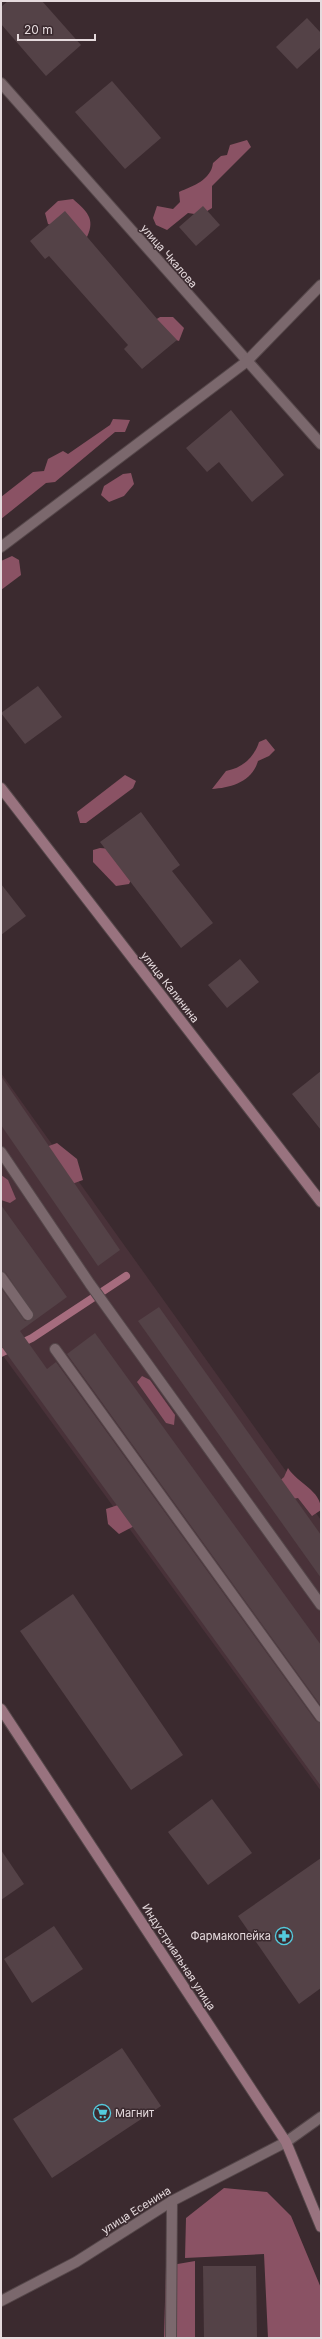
<svg xmlns="http://www.w3.org/2000/svg" width="322" height="2339" font-family="Inter,sans-serif">
<rect width="100%" height="100%" fill="#3b2a2f"/>
<!-- built -->
<path fill="#493239" d="M 1,1073 L 321,1520 L 321,1791 L 1,1353 Z"/>
<!-- forest -->
<g fill="#8a5264">
<path d="M 247,140 L 251,147 L 212,186 L 212,208 L 201,215 L 188,213 L 167,230 L 156,225 L 153,218 L 157,206 L 173,209 L 180,202 L 179,192 C 193,186 211,180 213,163 L 221,156 L 227,155 L 230,145 Z"/>
<path d="M 73,199 C 86,211 96,218 87,237 L 79,239 L 68,231 L 48,224 L 45,213 L 58,201 Z"/>
<path d="M 160,317 L 173,317 L 184,328 L 179,341 L 162,335 L 152,322 Z"/>
<path d="M 113,419 L 130,420 L 125,432 L 115,432 L 55,482 L 46,483 L 1,519 L 1,497 L 33,472 L 44,471 L 48,459 L 63,451 L 68,454 L 110,425 Z"/>
<path d="M 131,473 L 134,484 L 124,496 L 109,502 L 101,495 L 104,486 L 123,474 Z"/>
<path d="M 12,556 L 19,560 L 21,575 L 1,590 L 1,561 Z"/>
<path d="M 266,739 L 275,750 L 269,756 L 258,761 C 252,782 231,788 212,789 L 226,771 C 242,768 254,758 259,742 Z"/>
<path d="M 125,775 L 136,781 L 133,788 L 86,823 L 80,823 L 77,812 Z"/>
<path d="M 100,848 L 112,849 L 132,878 L 129,884 L 116,886 L 93,862 L 93,850 Z"/>
<path d="M 57,1143 L 77,1159 L 83,1180 L 69,1185 L 46,1147 Z"/>
<path d="M 1,1175 L 8,1180 L 16,1199 L 10,1203 L 1,1200 Z"/>
<path d="M 142,1376 L 150,1380 L 175,1415 L 174,1425 L 166,1423 L 137,1382 Z"/>
<path d="M 288,1468 C 298,1484 321,1490 321,1510 L 312,1516 L 298,1498 L 285,1500 L 276,1484 L 284,1477 Z"/>
<path d="M 124,1503 L 140,1523 L 119,1534 L 108,1524 L 106,1509 Z"/>
<path d="M 224,2188 L 267,2192 L 291,2216 L 321,2288 L 321,2338 L 268,2338 L 264,2254 L 185,2258 L 186,2218 Z"/>
<path d="M 195,2261 L 195,2338 L 164,2338 L 166,2266 Z"/>
</g>
<g fill="none" stroke-linecap="round" stroke-linejoin="round">
<!-- stream -->
<path stroke="#a66c7e" stroke-width="8" d="M 1,1353 L 32,1338 L 126,1276"/>
</g>
<!-- building -->
<g fill="#544247">
<path d="M 8,1 L 42,1 L 81,45 L 46,76 L 1,24 L 1,7 Z"/>
<path d="M 307,18 L 321,33 L 321,47 L 297,69 L 276,47 Z"/>
<path d="M 112,81 L 161,138 L 125,169 L 75,112 Z"/>
<path d="M 203,206 L 220,225 L 196,246 L 179,227 Z"/>
<path d="M 65,211 L 158,320 L 177,340 L 142,369 L 124,349 L 128,345 L 49,256 L 45,259 L 30,241 Z"/>
<path d="M 231,410 L 284,475 L 252,502 L 219,462 L 207,472 L 186,448 Z"/>
<path d="M 38,686 L 62,717 L 25,744 L 1,713 Z"/>
<path d="M 141,812 L 180,865 L 172,871 L 213,923 L 181,948 L 100,842 Z"/>
<path d="M 1,884 L 26,916 L 1,935 Z"/>
<path d="M 240,959 L 259,982 L 227,1008 L 208,985 Z"/>
<path d="M 321,1071 L 321,1130 L 292,1094 Z"/>
<path d="M 1,1076 L 120,1250 L 98,1266 L 1,1125 Z"/>
<path d="M 1,1205 L 67,1297 L 20,1331 L 47,1369 L 56,1362 L 316,1721 L 321,1723 L 321,1786 L 1,1346 L 1,1288 L 25,1321 L 31,1320 L 34,1315 L 6,1273 L 1,1271 Z"/>
<path d="M 159,1307 L 321,1535 L 321,1578 L 138,1321 Z"/>
<path d="M 95,1333 L 321,1645 L 321,1706 L 67,1354 Z"/>
<path d="M 73,1594 L 183,1755 L 131,1790 L 20,1631 Z"/>
<path d="M 212,1799 L 252,1853 L 208,1885 L 168,1832 Z"/>
<path d="M 1,1850 L 24,1884 L 1,1900 Z"/>
<path d="M 321,1858 L 321,1988 L 299,2004 L 238,1916 Z"/>
<path d="M 54,1926 L 83,1969 L 32,2003 L 4,1959 Z"/>
<path d="M 122,2048 L 161,2106 L 52,2178 L 13,2119 Z"/>
<path d="M 203,2266 L 256,2266 L 257,2338 L 204,2338 Z"/>
</g>
<g fill="none" stroke-linecap="round" stroke-linejoin="round">
<!-- lane casing -->
<g stroke="#55474a" stroke-width="12">
<g id="lane">
<path d="M 1,1152 L 90,1284 L 321,1605"/>
<path d="M 1,1277 L 28,1315"/>
<path d="M 55,1349 L 321,1717"/>
<path d="M 1,2301 L 76,2262 L 172,2201 L 286,2142"/>
<path d="M 171,2338 L 172,2201"/>
</g>
</g>
<!-- street casing -->
<g stroke="#55474a" stroke-width="12">
<g id="street">
<path d="M 1,83 L 321,444"/>
<path d="M 1,547 L 246,362 L 321,285"/>
<path d="M 286,2142 L 321,2117"/>
</g>
</g>
<!-- secondary casing -->
<g stroke="#55474a" stroke-width="12">
<g id="secondary">
<path d="M 1,788 L 321,1202"/>
<path d="M 1,1709 L 286,2142 L 321,2227"/>
</g>
</g>
<!-- lane -->
<use href="#lane" stroke="#7b686d" stroke-width="10"/>
<!-- street -->
<use href="#street" stroke="#7b686d" stroke-width="10"/>
<!-- secondary -->
<use href="#secondary" stroke="#99737f" stroke-width="10"/>
</g>
<!-- icons -->
<defs>
<g id="pharmacy-ring" transform="scale(0.9)"><circle r="9.5" fill="#3b2a2f" stroke="#54cadd" stroke-width="1.5"/><path d="M-2-6h4v4h4v4h-4v4h-4v-4h-4v-4h4Z" fill="#54cadd"/></g>
<g id="supermarket-ring" transform="scale(0.9)"><circle r="9.5" fill="#3b2a2f" stroke="#54cadd" stroke-width="1.5"/><path d="M-6-5.5h2.5l.6 2H6L4.5 2H-2.5L-4.4-4H-6ZM-1.5 3.2a1.3 1.3 0 1 0 .1 0ZM3 3.2a1.3 1.3 0 1 0 .1 0Z" fill="#54cadd"/></g>
</defs>
<g fill-rule="evenodd">
<use href="#pharmacy-ring" x="284" y="1936"/>
<use href="#supermarket-ring" x="102" y="2113"/>
</g>
<g text-anchor="middle" stroke-width="3" stroke-linejoin="round" paint-order="stroke">
<!-- street labels -->
<g font-size="11" fill="#e5dadd" stroke="#3b2a2f">
<text transform="translate(169 256) rotate(49)" y="4">улица Чкалова</text>
<text transform="translate(170 987) rotate(52)" y="4">улица Калинина</text>
<text transform="translate(179 1957) rotate(57)" y="4">Индустриальная улица</text>
<text transform="translate(136 2210) rotate(-32)" y="4">улица Есенина</text>
</g>
<!-- poi labels -->
<g font-size="11" fill="#e5dadd" stroke="#3b2a2f" text-anchor="end">
<text x="271" y="1940">Фармакопейка</text>
<text x="115" y="2117" text-anchor="start">Магнит</text>
</g>
</g>
<!-- border -->
<rect width="322" height="2339" fill="none" stroke="#e5dadd" stroke-width="4"/>
<!-- scale -->
<path d="M18 34v6h77v-6" fill="none" stroke="#e5dadd" stroke-width="2"/>
<text x="24" y="34" font-size="12" fill="#e5dadd" stroke="#3b2a2f" stroke-width="3" paint-order="stroke">20 m</text>
</svg>
